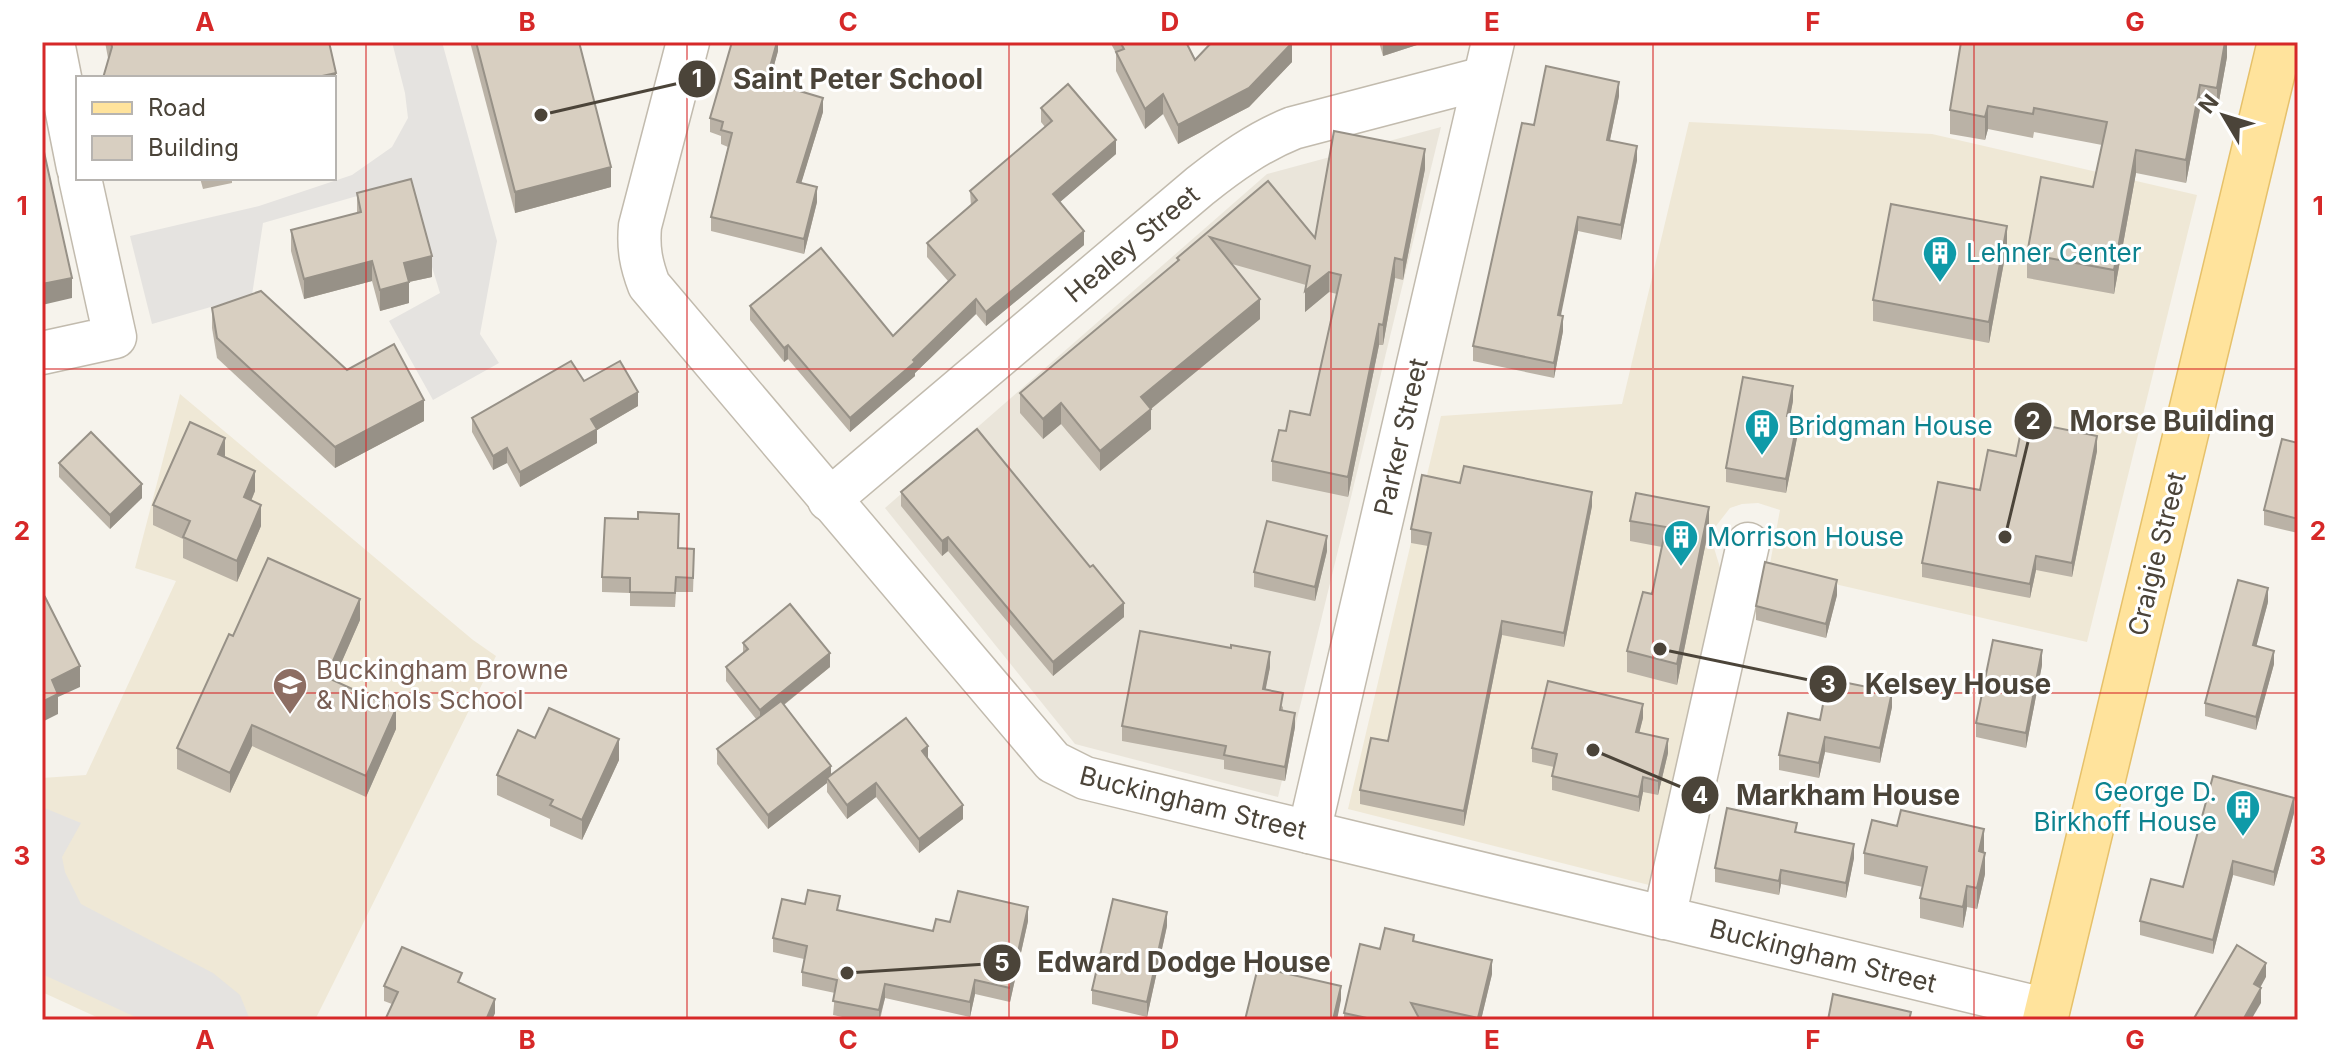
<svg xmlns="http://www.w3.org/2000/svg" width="2340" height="1062" font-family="Inter,sans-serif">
<rect width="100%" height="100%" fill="#f6f3ec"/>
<!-- residential -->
<path fill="#eae5da" d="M 1441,127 L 1278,797 L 1075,744 L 885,508 L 1267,174 Z"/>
<!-- education -->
<g fill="#efe8d6">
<path d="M 1689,122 L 1932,134 L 2197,195 L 2087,642 L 1769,569 L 1780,510 L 1758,503 L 1742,504 L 1730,508 L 1716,526 L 1714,548 L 1722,574 L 1649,885 L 1348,809 L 1441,416 L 1622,404 Z"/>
<path d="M 180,394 L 473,640 L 496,656 L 315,1020 L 103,1020 L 42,992 L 42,778 L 86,775 L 176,581 L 135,568 Z"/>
</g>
<!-- parking -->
<g fill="#e5e3e0">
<path d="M 392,42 L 442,42 L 497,241 L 480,334 L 499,363 L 433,400 L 389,321 L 440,293 L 406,182 L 263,223 L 252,295 L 152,324 L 130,236 L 259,206 L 352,175 L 392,147 L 408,118 L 405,93 Z"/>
<path d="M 42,807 L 81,823 L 62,857 L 65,872 L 81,904 L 213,973 L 240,995 L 250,1020 L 142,1020 L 42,974 Z"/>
</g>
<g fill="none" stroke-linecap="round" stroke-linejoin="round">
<!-- minor casing -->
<g stroke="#c2bbae" stroke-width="45">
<g id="minor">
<path d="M 53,42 L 78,168"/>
<path d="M 688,42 L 640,226 C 638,248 641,264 649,285 L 1053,762 L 1085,778 L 2048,1010"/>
<path d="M 42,353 L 115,337 L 80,178"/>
<path d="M 829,500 L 1200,186 C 1229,163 1258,142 1293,128 L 1484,78"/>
<path d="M 1309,832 L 1493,42"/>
<path d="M 1664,918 L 1748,544"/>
</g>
</g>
<!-- major casing -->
<g stroke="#e6c16a" stroke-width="47">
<path id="major" d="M 2045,1020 L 2280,42"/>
</g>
<!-- minor -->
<use href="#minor" stroke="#fff" stroke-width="42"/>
<!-- major -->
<use href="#major" stroke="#ffe39c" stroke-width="44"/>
</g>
<!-- wall -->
<g fill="#bab2a6">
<path d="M 105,42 L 329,42 L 336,99 L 108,58 Z"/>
<path d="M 470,42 L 579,42 L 611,187 L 515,213 Z"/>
<path d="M 778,42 L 778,51 L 769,82 L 823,112 L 801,183 L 817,202 L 804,254 L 711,231 L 711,217 L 728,147 L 721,144 L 721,136 L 710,132 L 710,118 Z"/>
<path d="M 1110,42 L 1186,42 L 1195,60 L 1292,62 L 1249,107 L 1178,144 L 1163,114 L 1145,129 L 1116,71 L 1116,53 Z"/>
<path d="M 1379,42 L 1423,42 L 1423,43 L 1383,56 Z"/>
<path d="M 2227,42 L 2227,57 L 2217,112 L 2200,109 L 2186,183 L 2136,173 L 2114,294 L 2027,278 L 2027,254 L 2093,187 L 2102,145 L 2034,132 L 2033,138 L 1988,129 L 1985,140 L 1950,134 L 1950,110 Z"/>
<path d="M 1619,96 L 1610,140 L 1637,160 L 1621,240 L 1578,231 L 1560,316 L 1563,331 L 1554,378 L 1473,361 L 1473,346 L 1534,125 Z"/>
<path d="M 1041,108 L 1116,154 L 1060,202 L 1084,245 L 986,326 L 976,314 L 915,373 L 915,376 L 850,432 L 788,359 L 784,362 L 750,320 L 750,306 L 893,336 L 948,281 L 927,257 L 927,243 L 971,206 L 970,191 L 1045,127 L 1041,122 Z"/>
<path d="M 1425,169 L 1403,280 L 1395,278 L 1383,345 L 1379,345 L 1348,497 L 1272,481 L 1272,461 L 1286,431 L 1310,415 L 1337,294 L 1329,292 L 1305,312 L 1306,285 L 1232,264 L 1260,319 L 1151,409 L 1151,429 L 1100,471 L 1061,424 L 1043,439 L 1020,413 L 1020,393 L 1177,262 L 1177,258 L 1268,181 L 1315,238 Z"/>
<path d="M 200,178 L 232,178 L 232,183 L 203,189 Z"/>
<path d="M 357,193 L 432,277 L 409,282 L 409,303 L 380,311 L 372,281 L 304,299 L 291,251 L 291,230 L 357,213 Z"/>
<path d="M 2007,246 L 1989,343 L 1873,321 L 1873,300 Z"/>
<path d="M 212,308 L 347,370 L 424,421 L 335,468 L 217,358 L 212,328 Z"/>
<path d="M 584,381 L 638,406 L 597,430 L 597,443 L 520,487 L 507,463 L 493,470 L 472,432 L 472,418 Z"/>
<path d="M 1793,401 L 1790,417 L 1798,433 L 1786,493 L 1726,482 L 1726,468 Z"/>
<path d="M 2298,443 L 2298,533 L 2264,525 L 2264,510 Z"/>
<path d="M 2097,451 L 2072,577 L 2036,570 L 2030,598 L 1922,577 L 1922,563 L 1980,490 L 2016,456 Z"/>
<path d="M 225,457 L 255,491 L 251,501 L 261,526 L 237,582 L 183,558 L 183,539 L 153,525 L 153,505 Z"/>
<path d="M 59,463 L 142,498 L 110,529 L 59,477 Z"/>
<path d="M 1460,483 L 1592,506 L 1564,647 L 1502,635 L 1464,826 L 1360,804 L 1360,790 L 1388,741 L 1428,546 L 1411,543 L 1411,529 Z"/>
<path d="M 901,492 L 1090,567 L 1124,617 L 1053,676 L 948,551 L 942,556 L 901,506 Z"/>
<path d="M 1630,521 L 1709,527 L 1677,685 L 1627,672 L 1627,651 L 1652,594 L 1662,547 L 1630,541 Z"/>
<path d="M 678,548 L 694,563 L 693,592 L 676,592 L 675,607 L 630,606 L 630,593 L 602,592 L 602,577 Z"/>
<path d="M 1327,551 L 1315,601 L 1254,587 L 1254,572 Z"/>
<path d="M 1837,595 L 1826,638 L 1756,620 L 1756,606 Z"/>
<path d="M 2268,602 L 2256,646 L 2274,664 L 2256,730 L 2205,716 L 2205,703 Z"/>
<path d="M 360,620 L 333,681 L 396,729 L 366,797 L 252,746 L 230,793 L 177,769 L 177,748 L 233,636 Z"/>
<path d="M 743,643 L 830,667 L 784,705 L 831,775 L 928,759 L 963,819 L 919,853 L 876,797 L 847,819 L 827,792 L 827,783 L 768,829 L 717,764 L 717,749 L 756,719 L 726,681 L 726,667 L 743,653 Z"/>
<path d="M 2042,665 L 2026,748 L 1976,737 L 1976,723 Z"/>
<path d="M 1270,667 L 1265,689 L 1283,707 L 1283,710 L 1295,727 L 1285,781 L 1224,769 L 1224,760 L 1122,741 L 1122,726 Z"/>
<path d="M 1892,707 L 1880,763 L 1825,752 L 1819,778 L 1779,770 L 1779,755 L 1820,720 Z"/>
<path d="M 1643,718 L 1639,732 L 1668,753 L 1658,795 L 1643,792 L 1639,812 L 1552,790 L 1552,776 L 1554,767 L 1532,762 L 1532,748 Z"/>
<path d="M 535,738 L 619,760 L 582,840 L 550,826 L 550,819 L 497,795 L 497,775 Z"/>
<path d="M 2294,813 L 2274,886 L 2233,875 L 2213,954 L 2140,935 L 2140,921 L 2183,887 Z"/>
<path d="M 1797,833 L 1854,858 L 1846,898 L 1781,884 L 1779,895 L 1715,882 L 1715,868 Z"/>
<path d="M 1984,849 L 1985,874 L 1977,909 L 1967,907 L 1963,928 L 1920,918 L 1920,898 L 1923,887 L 1864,874 L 1864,853 Z"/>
<path d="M 840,911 L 933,931 L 950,922 L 1028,921 L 1010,1002 L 975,994 L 970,1017 L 885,998 L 880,1020 L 856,1020 L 833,1015 L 835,993 L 802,986 L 802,972 L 804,959 L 773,952 L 773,938 Z"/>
<path d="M 1167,926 L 1147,1017 L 1092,1004 L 1092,990 Z"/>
<path d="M 1414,942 L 1492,974 L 1481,1020 L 1344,1020 L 1344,1013 L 1380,949 Z"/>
<path d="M 462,983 L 495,1013 L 492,1020 L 385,1020 L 392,1004 L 384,1001 L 384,986 Z"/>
</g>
<!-- shaded-wall -->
<g fill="#979187">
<path d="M 777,42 L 778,42 L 778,51 L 766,95 L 766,81 Z"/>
<path d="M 1383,42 L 1423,42 L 1423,43 L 1383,56 Z"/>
<path d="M 2225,42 L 2227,42 L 2227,57 L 2217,112 L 2217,88 Z"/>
<path d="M 1292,43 L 1292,62 L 1249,107 L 1178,144 L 1178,125 Z"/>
<path d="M 336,73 L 336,99 L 334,99 L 334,78 L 313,78 Z"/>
<path d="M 1619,82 L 1619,96 L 1607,154 L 1607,140 Z"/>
<path d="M 2200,85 L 2200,109 L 2186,183 L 2186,160 Z"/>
<path d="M 1163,94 L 1163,114 L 1145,129 L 1145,109 Z"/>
<path d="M 823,98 L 823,112 L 797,197 L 797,182 Z"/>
<path d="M 1988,106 L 1988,129 L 1985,140 L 1985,117 Z"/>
<path d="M 1116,140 L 1116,154 L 1053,208 L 1053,194 Z"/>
<path d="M 1637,146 L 1637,160 L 1621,240 L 1621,225 Z"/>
<path d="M 1425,149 L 1425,169 L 1403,280 L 1403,260 Z"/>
<path d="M 2136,150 L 2136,173 L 2114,294 L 2114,270 Z"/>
<path d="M 611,167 L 611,187 L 515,213 L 515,192 Z"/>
<path d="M 817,187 L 817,202 L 804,254 L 804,239 Z"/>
<path d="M 1578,217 L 1578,231 L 1558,330 L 1558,315 Z"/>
<path d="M 2007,226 L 2007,246 L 1989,343 L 1989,322 Z"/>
<path d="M 1084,231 L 1084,245 L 986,326 L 986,312 Z"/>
<path d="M 432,256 L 432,277 L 404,283 L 404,263 Z"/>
<path d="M 1395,258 L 1395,278 L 1383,345 L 1383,325 Z"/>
<path d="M 372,261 L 372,281 L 304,299 L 304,279 Z"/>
<path d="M 1329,272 L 1329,292 L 1305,312 L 1305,291 Z"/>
<path d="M 72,278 L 72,298 L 42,305 L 42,284 Z"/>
<path d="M 409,282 L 409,303 L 380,311 L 380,290 Z"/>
<path d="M 976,299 L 976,314 L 915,373 L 915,376 L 850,432 L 850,418 L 913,360 Z"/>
<path d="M 1260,299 L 1260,319 L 1141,417 L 1141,397 Z"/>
<path d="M 1563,316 L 1563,331 L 1554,378 L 1554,363 Z"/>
<path d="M 1379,324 L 1379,345 L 1348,497 L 1348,477 Z"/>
<path d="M 788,345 L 788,359 L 784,362 L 784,348 Z"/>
<path d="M 1793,386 L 1793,401 L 1787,431 L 1787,416 Z"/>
<path d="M 638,392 L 638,406 L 597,430 L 597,443 L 520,487 L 520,472 L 591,419 Z"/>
<path d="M 424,400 L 424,421 L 335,468 L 335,447 Z"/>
<path d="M 1061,403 L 1061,424 L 1043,439 L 1043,419 Z"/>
<path d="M 1151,409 L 1151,429 L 1100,471 L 1100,451 Z"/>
<path d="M 1798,418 L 1798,433 L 1786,493 L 1786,479 Z"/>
<path d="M 2097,436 L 2097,451 L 2072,577 L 2072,563 Z"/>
<path d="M 225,438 L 225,459 L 218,454 Z"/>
<path d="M 507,448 L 507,463 L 493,470 L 493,456 Z"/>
<path d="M 255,471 L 255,491 L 244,518 L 244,497 Z"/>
<path d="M 142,484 L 142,498 L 110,529 L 110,515 Z"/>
<path d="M 1592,492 L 1592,506 L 1564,647 L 1564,633 Z"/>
<path d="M 261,505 L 261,526 L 237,582 L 237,561 Z"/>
<path d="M 1709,507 L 1709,527 L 1677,685 L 1677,664 Z"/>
<path d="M 1327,536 L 1327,551 L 1315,601 L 1315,587 Z"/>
<path d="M 948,537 L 948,551 L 942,556 L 942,541 Z"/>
<path d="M 2036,556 L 2036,570 L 2030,598 L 2030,584 Z"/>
<path d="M 1837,580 L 1837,595 L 1826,638 L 1826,624 Z"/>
<path d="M 2268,588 L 2268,602 L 2253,659 L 2253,645 Z"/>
<path d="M 360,599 L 360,620 L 326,698 L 326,677 Z"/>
<path d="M 1124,603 L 1124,617 L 1053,676 L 1053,662 Z"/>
<path d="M 1502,621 L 1502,635 L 1464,826 L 1464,811 Z"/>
<path d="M 2042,650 L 2042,665 L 2026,748 L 2026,733 Z"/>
<path d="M 2274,651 L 2274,664 L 2256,730 L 2256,717 Z"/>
<path d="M 1270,652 L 1270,667 L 1263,703 L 1263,689 Z"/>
<path d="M 830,653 L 830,667 L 760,724 L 760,710 Z"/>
<path d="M 80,666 L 80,687 L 58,697 L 58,714 L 42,722 L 42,702 L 52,680 Z"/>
<path d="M 1892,692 L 1892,707 L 1880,763 L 1880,748 Z"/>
<path d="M 1643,704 L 1643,718 L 1636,746 L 1636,732 Z"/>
<path d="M 396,709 L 396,729 L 366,797 L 366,776 Z"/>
<path d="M 1295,713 L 1295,727 L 1285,781 L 1285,767 Z"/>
<path d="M 252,725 L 252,746 L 230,793 L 230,773 Z"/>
<path d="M 1825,737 L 1825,752 L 1819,778 L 1819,763 Z"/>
<path d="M 619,739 L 619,760 L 582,840 L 582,820 Z"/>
<path d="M 1668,739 L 1668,753 L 1658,795 L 1658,781 Z"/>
<path d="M 928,746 L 928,761 L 922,751 Z"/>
<path d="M 831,766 L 831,780 L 827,778 L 827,783 L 768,829 L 768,815 Z"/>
<path d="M 1643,777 L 1643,792 L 1639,812 L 1639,797 Z"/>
<path d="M 876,783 L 876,797 L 847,819 L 847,805 Z"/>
<path d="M 2294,798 L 2294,813 L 2274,886 L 2274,872 Z"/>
<path d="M 963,805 L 963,819 L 919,853 L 919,839 Z"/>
<path d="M 1984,829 L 1984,849 L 1979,872 L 1979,851 Z"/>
<path d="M 1854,844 L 1854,858 L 1846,898 L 1846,883 Z"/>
<path d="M 1985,853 L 1985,874 L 1977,909 L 1977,888 Z"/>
<path d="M 2233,861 L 2233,875 L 2213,954 L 2213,940 Z"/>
<path d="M 1781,870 L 1781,884 L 1779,895 L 1779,881 Z"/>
<path d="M 1967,886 L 1967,907 L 1963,928 L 1963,907 Z"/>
<path d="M 1028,907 L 1028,921 L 1010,1002 L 1010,988 Z"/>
<path d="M 1167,912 L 1167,926 L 1147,1017 L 1147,1002 Z"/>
<path d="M 1492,960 L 1492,974 L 1481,1020 L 1478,1020 Z"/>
<path d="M 2266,963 L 2266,977 L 2254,999 L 2254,984 Z"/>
<path d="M 975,980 L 975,994 L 970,1017 L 970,1002 Z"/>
<path d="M 885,984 L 885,998 L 879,1020 L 879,1010 Z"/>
<path d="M 1341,986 L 1341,1000 L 1337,1020 L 1333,1020 Z"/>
<path d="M 2261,988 L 2261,1003 L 2251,1020 L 2243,1020 Z"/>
<path d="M 495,999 L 495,1013 L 492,1020 L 486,1020 Z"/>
</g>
<!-- building -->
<g fill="#d8cfc1" stroke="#979187" stroke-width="2">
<path d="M 111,42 L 329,42 L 336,73 L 313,78 L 103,78 L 112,47 Z"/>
<path d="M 476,42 L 579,42 L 611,167 L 515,192 Z"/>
<path d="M 732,42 L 777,42 L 766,81 L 823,98 L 797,182 L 817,187 L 804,239 L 711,217 L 732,133 L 721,130 L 723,122 L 710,118 Z"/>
<path d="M 1120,42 L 1186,42 L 1195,60 L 1212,42 L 1291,42 L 1292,43 L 1249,88 L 1178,125 L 1163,94 L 1145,109 L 1116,52 L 1124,49 Z"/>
<path d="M 1961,42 L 2225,42 L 2217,88 L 2200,85 L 2186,160 L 2136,150 L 2114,270 L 2027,254 L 2041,177 L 2093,187 L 2107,122 L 2034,108 L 2033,114 L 1988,106 L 1985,117 L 1950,110 Z"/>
<path d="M 1546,66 L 1619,82 L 1607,140 L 1637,146 L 1621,225 L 1578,217 L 1558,315 L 1563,316 L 1554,363 L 1473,346 L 1522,123 L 1534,125 Z"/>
<path d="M 1068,84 L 1116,140 L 1053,194 L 1084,231 L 986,312 L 976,299 L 913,360 L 915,362 L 850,418 L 788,345 L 784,348 L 750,306 L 821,248 L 893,336 L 955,275 L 927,243 L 977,200 L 970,191 L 1052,121 L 1041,108 Z"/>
<path d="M 1334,131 L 1425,149 L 1403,260 L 1395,258 L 1383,325 L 1379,324 L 1348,477 L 1272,461 L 1279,430 L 1286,431 L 1290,411 L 1310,415 L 1341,275 L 1329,272 L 1305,291 L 1310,266 L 1210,237 L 1260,299 L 1141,397 L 1151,409 L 1100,451 L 1061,403 L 1043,419 L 1020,393 L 1179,260 L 1177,258 L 1268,181 L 1315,238 Z"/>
<path d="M 42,143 L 72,278 L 42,284 Z"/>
<path d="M 411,179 L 432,256 L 404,263 L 409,282 L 380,290 L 372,261 L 304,279 L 291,230 L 361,212 L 357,193 Z"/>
<path d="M 1891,204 L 2007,226 L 1989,322 L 1873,300 Z"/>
<path d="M 261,291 L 347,370 L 394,344 L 424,400 L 335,447 L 217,338 L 212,308 Z"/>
<path d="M 571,361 L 584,381 L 620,361 L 638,392 L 591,419 L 597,429 L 520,472 L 507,448 L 493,456 L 472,418 Z"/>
<path d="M 1743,377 L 1793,386 L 1787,416 L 1798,418 L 1786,479 L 1726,468 Z"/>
<path d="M 2023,421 L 2097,436 L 2072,563 L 2036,556 L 2030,584 L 1922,563 L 1938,482 L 1980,490 L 1988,450 L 2016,456 Z"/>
<path d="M 190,422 L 225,438 L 218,454 L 255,471 L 244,497 L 261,505 L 237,561 L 183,537 L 190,521 L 153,505 Z"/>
<path d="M 977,429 L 1090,567 L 1093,565 L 1124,603 L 1053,662 L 948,537 L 942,541 L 901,492 Z"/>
<path d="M 91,432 L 142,484 L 110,515 L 59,463 Z"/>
<path d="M 2282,439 L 2298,443 L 2298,519 L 2264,510 Z"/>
<path d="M 1464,466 L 1592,492 L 1564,633 L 1502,621 L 1464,811 L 1360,790 L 1371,738 L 1388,741 L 1431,533 L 1411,529 L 1422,475 L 1460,483 Z"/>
<path d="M 1636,493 L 1709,507 L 1677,664 L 1627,651 L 1643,592 L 1652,594 L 1666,527 L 1630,521 Z"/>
<path d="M 638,512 L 679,514 L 678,548 L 694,549 L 693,578 L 676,577 L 675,593 L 630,592 L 630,578 L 602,577 L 605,518 L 638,519 Z"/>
<path d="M 1267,521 L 1327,536 L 1315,587 L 1254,572 Z"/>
<path d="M 268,558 L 360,599 L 326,677 L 396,709 L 366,776 L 252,725 L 230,773 L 177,748 L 229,634 L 233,636 Z"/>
<path d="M 1765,562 L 1837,580 L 1826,624 L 1756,606 Z"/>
<path d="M 2238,580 L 2268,588 L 2253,645 L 2274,651 L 2256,717 L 2205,703 Z"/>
<path d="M 45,597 L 80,666 L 52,680 L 58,694 L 42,702 L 42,599 Z"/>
<path d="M 790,604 L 830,653 L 760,710 L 726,667 L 748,649 L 743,643 Z"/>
<path d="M 1140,631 L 1231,648 L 1231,645 L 1270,652 L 1263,689 L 1283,693 L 1280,710 L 1295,713 L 1285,767 L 1224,755 L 1226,746 L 1122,726 Z"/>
<path d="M 1993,640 L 2042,650 L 2026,733 L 1976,723 Z"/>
<path d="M 1828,679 L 1892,692 L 1880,748 L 1825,737 L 1819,763 L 1779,755 L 1788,713 L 1820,720 Z"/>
<path d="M 1548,681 L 1643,704 L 1636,732 L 1668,739 L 1658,781 L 1643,777 L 1639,797 L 1552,776 L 1557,754 L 1532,748 Z"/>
<path d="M 781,701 L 831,766 L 768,815 L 717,749 Z"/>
<path d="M 549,708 L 619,739 L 582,820 L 550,805 L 553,800 L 497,775 L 518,730 L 535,738 Z"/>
<path d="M 906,718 L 928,746 L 922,751 L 963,805 L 919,839 L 876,783 L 847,805 L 827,778 Z"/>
<path d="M 2213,776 L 2294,798 L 2274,872 L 2233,861 L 2213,940 L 2140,921 L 2151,879 L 2183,887 Z"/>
<path d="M 1727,808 L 1797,823 L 1795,832 L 1854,844 L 1846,883 L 1781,870 L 1779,881 L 1715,868 Z"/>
<path d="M 1901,810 L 1984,829 L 1979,851 L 1985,853 L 1977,888 L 1967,886 L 1963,907 L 1920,898 L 1927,867 L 1864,853 L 1872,820 L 1897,826 Z"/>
<path d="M 808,890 L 840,896 L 837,910 L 933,931 L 936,919 L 950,922 L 958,891 L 1028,907 L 1010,988 L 975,980 L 970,1002 L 885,984 L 879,1010 L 833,1001 L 837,980 L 802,972 L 807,946 L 773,938 L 782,899 L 805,904 Z"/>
<path d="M 1113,899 L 1167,912 L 1147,1002 L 1092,990 Z"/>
<path d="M 1385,928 L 1414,935 L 1413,941 L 1492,960 L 1478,1018 L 1411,1003 L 1420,1020 L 1376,1020 L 1344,1013 L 1360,944 L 1380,949 Z"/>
<path d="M 2237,945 L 2266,963 L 2254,984 L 2261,988 L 2243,1020 L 2193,1020 Z"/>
<path d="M 402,947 L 462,973 L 458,982 L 495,999 L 486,1020 L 385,1020 L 398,992 L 384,986 Z"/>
<path d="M 1258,967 L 1341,986 L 1333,1020 L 1245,1020 Z"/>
<path d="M 1833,994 L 1911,1012 L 1909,1020 L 1828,1020 Z"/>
</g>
<!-- grid -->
<path fill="none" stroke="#d62828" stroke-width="2" stroke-opacity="0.55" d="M 366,42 L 366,1020M 687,42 L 687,1020M 1009,42 L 1009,1020M 1331,42 L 1331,1020M 1653,42 L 1653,1020M 1974,42 L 1974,1020M 42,369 L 2298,369M 42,693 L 2298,693"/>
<!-- icons -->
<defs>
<g id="building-pin" transform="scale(1.8)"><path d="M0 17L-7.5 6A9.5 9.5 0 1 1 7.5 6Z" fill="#0f9aa8" stroke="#fff"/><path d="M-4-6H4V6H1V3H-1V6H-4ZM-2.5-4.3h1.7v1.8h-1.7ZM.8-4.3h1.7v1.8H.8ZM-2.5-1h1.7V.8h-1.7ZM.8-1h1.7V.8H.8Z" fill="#fff"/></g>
<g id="school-pin" transform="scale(1.8)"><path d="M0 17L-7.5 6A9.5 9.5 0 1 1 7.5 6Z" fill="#8d6e63" stroke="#fff"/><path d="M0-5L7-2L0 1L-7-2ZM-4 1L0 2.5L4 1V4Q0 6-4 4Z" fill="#fff"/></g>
</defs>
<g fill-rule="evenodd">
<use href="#building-pin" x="1940" y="253"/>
<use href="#building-pin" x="1762" y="426"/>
<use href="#building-pin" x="1681" y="537"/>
<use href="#school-pin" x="290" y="685"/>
<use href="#building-pin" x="2243" y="807"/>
</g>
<g text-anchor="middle" stroke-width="6" stroke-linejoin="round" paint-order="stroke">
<!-- street labels -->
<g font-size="26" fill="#4b4439" stroke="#fff">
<text transform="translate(1132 244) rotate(-40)" y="9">Healey Street</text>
<text transform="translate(1401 437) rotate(-77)" y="9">Parker Street</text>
<text transform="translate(2157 554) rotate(-76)" y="9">Craigie Street</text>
<text transform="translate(1193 803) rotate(14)" y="9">Buckingham Street</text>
<text transform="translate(1823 956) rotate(14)" y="9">Buckingham Street</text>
</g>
<!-- culture labels -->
<g font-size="26" fill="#0d838f" stroke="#fff" text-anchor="start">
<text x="1966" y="262">Lehner Center</text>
<text x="1788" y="435">Bridgman House</text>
<text x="1707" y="546">Morrison House</text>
<text x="2217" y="801" text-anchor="end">George D.<tspan x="2217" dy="30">Birkhoff House</tspan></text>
</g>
<!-- education labels -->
<g font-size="26" fill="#785e54" stroke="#fff" text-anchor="start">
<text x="316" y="679">Buckingham Browne<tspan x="316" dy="30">&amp; Nichols School</tspan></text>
</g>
</g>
<!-- callouts -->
<path fill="none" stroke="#4b4439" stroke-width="3" d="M541 115L697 79M2005 537L2033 421M1660 649L1828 684M1593 750L1700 795M847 973L1002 963"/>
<g fill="#4b4439" stroke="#fff" stroke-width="3">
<circle cx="541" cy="115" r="8"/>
<circle cx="2005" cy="537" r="8"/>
<circle cx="1660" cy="649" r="8"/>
<circle cx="1593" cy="750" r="8"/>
<circle cx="847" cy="973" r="8"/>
<circle cx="697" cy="79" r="20"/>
<circle cx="2033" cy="421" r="20"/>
<circle cx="1828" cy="684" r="20"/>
<circle cx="1700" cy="795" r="20"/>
<circle cx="1002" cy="963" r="20"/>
</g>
<g font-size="24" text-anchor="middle" font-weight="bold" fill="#fff">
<text x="697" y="87">1</text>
<text x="2033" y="429">2</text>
<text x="1828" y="693">3</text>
<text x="1700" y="804">4</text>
<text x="1002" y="971">5</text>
</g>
<g font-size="28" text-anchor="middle" font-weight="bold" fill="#4b4439" stroke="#fff" stroke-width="6" stroke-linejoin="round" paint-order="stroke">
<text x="858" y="89">Saint Peter School</text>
<text x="2172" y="431">Morse Building</text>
<text x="1958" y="694">Kelsey House</text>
<text x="1848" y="805">Markham House</text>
<text x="1184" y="972">Edward Dodge House</text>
</g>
<!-- border -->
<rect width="2340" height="1062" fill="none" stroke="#ffffff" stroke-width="88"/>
<!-- legend -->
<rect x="76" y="76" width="260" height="104" fill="#ffffff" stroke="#b7b4b0" stroke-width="2"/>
<rect x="92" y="102" width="40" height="12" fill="#ffe39c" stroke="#b7b4b0" stroke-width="2"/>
<text x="148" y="116" font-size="24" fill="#4b4439">Road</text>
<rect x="92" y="136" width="40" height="24" fill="#d8cfc1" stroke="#b7b4b0" stroke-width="2"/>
<text x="148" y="156" font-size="24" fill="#4b4439">Building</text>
<!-- north arrow -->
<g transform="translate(2224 116) rotate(308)" stroke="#ffffff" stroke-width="6" paint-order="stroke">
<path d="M0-6L14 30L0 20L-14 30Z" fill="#4b4439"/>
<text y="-12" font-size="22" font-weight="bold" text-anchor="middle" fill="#4b4439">N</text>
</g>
<rect x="44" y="44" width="2252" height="974" fill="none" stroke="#d62828" stroke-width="3"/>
<g font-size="26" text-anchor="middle" font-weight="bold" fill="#d62828">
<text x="205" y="31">A</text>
<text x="527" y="31">B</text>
<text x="848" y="31">C</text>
<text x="1170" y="31">D</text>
<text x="1492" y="31">E</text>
<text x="1813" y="31">F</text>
<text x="2135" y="31">G</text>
<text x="22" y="215">1</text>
<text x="2318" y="215">1</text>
<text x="22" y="540">2</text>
<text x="2318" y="540">2</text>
<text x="22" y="865">3</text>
<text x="2318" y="865">3</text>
<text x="205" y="1049">A</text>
<text x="527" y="1049">B</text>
<text x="848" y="1049">C</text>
<text x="1170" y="1049">D</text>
<text x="1492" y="1049">E</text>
<text x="1813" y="1049">F</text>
<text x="2135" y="1049">G</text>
</g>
</svg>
